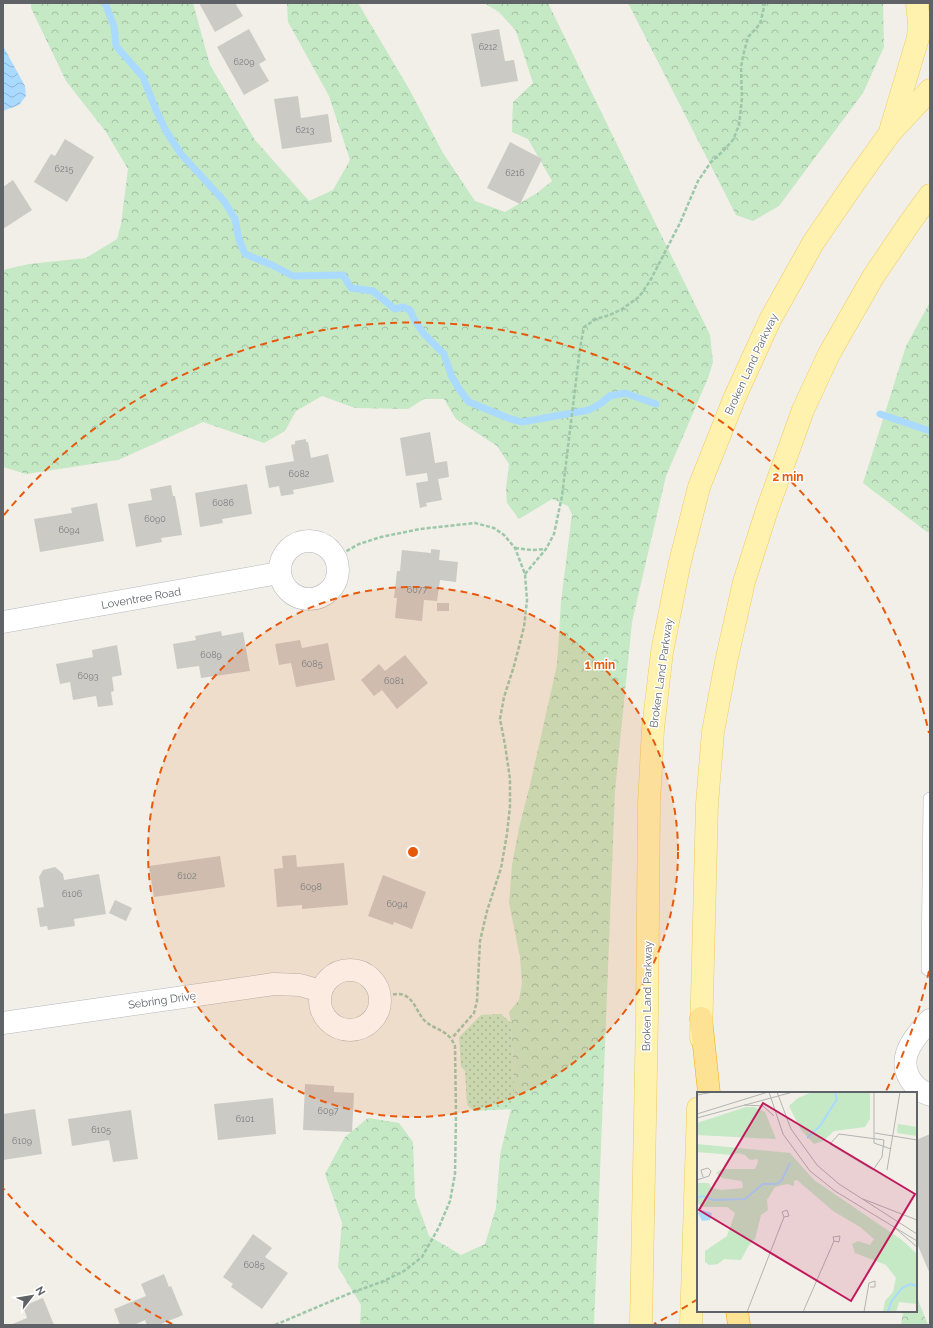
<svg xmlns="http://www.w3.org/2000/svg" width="933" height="1328" font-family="Raleway,sans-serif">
<defs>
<pattern id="grass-dots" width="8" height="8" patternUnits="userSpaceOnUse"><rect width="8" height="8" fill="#c5e8c5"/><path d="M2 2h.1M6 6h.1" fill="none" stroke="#a3c0a4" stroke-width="1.8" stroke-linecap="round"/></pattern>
<pattern id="forest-crowns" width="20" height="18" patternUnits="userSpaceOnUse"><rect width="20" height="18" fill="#c5e8c5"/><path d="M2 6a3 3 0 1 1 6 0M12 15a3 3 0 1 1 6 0" fill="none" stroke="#a3c0a4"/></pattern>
<pattern id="water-waves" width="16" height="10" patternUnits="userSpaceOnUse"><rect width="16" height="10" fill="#aadaff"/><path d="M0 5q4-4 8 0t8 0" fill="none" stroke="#8eb4d2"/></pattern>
</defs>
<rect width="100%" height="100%" fill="#f1efe8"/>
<!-- grass -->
<path fill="url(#grass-dots)" d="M 501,1014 L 511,1023 L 515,1104 L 511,1109 L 474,1111 L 467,1105 L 465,1071 L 461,1067 L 459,1037 L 481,1015 Z"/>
<!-- forest -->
<g fill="url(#forest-crowns)">
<path d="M 31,3 L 193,3 L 210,65 L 255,140 L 309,201 L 333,190 L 350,160 L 329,96 L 288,22 L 287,3 L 358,3 L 408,87 L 443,153 L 475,201 L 505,212 L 537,193 L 552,181 L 528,139 L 512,132 L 513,102 L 533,83 L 516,31 L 499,12 L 484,3 L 548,3 L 710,335 L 713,362 L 708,378 L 666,476 L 632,622 L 615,791 L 594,1325 L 360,1325 L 361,1305 L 338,1267 L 342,1223 L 325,1174 L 345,1137 L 368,1118 L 399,1123 L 413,1142 L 415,1197 L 429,1236 L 461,1255 L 485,1244 L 496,1208 L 500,1155 L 511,1109 L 515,1104 L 511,1023 L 509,1012 L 519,1000 L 522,983 L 520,957 L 509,903 L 512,865 L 519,828 L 530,785 L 557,665 L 561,602 L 572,514 L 568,506 L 552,499 L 519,519 L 507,503 L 506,489 L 509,464 L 497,446 L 456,419 L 444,399 L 424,399 L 408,409 L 355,408 L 322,396 L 296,411 L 285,431 L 264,443 L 203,422 L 118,460 L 26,474 L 3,467 L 3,270 L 29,264 L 86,258 L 117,239 L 121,224 L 128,169 L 106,132 L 66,81 L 31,8 Z"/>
<path d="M 628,3 L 883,3 L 884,47 L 863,93 L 779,206 L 753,221 L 736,215 Z"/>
<path d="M 930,302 L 930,533 L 927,532 L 863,483 L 906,346 Z"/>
<path d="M 916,1295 L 928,1325 L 901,1325 L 903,1311 L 916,1311 Z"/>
</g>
<!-- water -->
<path fill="url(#water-waves)" d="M 3,46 L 25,86 L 26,96 L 19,105 L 3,111 Z"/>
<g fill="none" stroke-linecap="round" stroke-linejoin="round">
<!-- stream -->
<g stroke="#aadaff" stroke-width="7">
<path d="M 105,3 L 114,26 L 116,46 L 143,77 L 156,110 L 166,131 L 181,154 L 224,201 L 235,219 L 239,240 L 245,254 L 272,265 L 293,276 L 343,275 L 351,288 L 373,291 L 395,309 L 403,307 L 410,310 L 415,321 L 424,334 L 444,354 L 451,375 L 459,389 L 469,402 L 508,418 L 522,422 L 589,410 L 600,404 L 610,396 L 625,393 L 656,404"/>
<path d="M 880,414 L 930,431"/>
</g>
</g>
<!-- building -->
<g fill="#cccac5">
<path d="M 199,3 L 235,3 L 243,16 L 215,32 Z"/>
<path d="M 249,29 L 266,60 L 259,64 L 269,81 L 244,95 L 217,47 Z"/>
<path d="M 499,29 L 505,61 L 514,60 L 518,81 L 481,87 L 471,34 Z"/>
<path d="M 298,96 L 301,118 L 328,114 L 332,142 L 282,149 L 274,99 Z"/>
<path d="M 65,139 L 94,157 L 67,202 L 34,182 L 51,154 L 55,156 Z"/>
<path d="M 510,142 L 542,159 L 520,204 L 487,188 Z"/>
<path d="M 13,180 L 32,210 L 3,229 L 3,187 Z"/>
<path d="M 430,432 L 435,463 L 447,461 L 449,477 L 438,479 L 442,500 L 426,503 L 427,506 L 420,508 L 416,483 L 428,481 L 427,473 L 406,476 L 400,438 Z"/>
<path d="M 306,439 L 306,442 L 308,442 L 311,458 L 328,454 L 334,482 L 293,490 L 294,494 L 281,496 L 279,486 L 269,488 L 265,466 L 294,461 L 291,445 L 295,444 L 295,441 Z"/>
<path d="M 247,484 L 252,514 L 222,519 L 223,523 L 200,527 L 195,493 Z"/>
<path d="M 171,485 L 173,496 L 175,496 L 182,535 L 161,538 L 162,542 L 136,547 L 128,504 L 152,500 L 150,489 Z"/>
<path d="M 97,503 L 104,541 L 40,552 L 34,519 L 72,513 L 71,508 Z"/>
<path d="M 431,549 L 440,550 L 439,560 L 458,562 L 456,582 L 440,580 L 437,601 L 424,600 L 422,621 L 395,618 L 397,598 L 394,598 L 397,571 L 400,571 L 402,550 L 431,553 Z"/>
<rect x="437" y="603" width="12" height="8"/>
<path d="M 221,631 L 222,636 L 243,632 L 250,671 L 201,678 L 199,666 L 177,669 L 173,644 L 196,640 L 195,636 Z"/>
<path d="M 300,640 L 302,648 L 328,643 L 335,680 L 296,687 L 291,663 L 279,665 L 275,644 Z"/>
<path d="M 117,645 L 122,675 L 112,677 L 114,691 L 111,692 L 113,705 L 98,707 L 96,696 L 73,700 L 70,682 L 60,684 L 56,664 L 93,657 L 92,650 Z"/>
<path d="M 405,655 L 428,683 L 397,709 L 382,690 L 374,696 L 361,680 L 379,664 L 385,671 Z"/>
<path d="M 296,855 L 297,867 L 344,863 L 348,905 L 302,909 L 302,905 L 277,907 L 274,869 L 283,868 L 282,856 Z"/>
<path d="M 220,856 L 225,887 L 154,897 L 149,866 Z"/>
<path d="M 55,867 L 63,874 L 64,880 L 99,874 L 106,914 L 74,919 L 75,926 L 48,930 L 47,926 L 40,927 L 37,908 L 44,907 L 39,877 L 43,870 Z"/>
<path d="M 383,875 L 426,892 L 412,929 L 394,922 L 393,925 L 368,916 Z"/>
<path d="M 115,900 L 132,908 L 126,921 L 109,913 Z"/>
<path d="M 305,1084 L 334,1086 L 334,1092 L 354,1093 L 352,1132 L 303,1130 Z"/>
<path d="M 273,1098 L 276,1134 L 218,1140 L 214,1104 Z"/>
<path d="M 35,1109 L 42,1154 L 3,1160 L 3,1128 L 4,1128 L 3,1114 Z"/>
<path d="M 131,1110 L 138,1159 L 113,1162 L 109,1140 L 72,1146 L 68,1119 Z"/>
<path d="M 930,1134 L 930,1274 L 916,1241 L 916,1140 Z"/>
<path d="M 253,1234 L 272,1248 L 265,1257 L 288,1273 L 262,1309 L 231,1287 L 233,1284 L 223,1277 Z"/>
<path d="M 164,1274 L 169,1287 L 171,1286 L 183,1315 L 159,1325 L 147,1325 L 145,1320 L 134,1325 L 120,1325 L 114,1309 L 146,1296 L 141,1284 Z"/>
<path d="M 43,1298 L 54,1325 L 10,1325 L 27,1318 L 23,1306 Z"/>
</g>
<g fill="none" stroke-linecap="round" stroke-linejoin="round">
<!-- lane casing -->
<g stroke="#b5b8bc" stroke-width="14">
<path id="lane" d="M 930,799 L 928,969 L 930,969"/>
</g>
<!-- street casing -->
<g stroke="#b5b8bc" stroke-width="23">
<g id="street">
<circle cx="309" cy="570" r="29"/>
<path d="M 3,622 L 279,573"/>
<circle cx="350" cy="1000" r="30"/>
<path d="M 930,1020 C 921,1030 911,1041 907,1053 C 901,1072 913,1089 930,1095"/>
<path d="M 3,1023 L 274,984 L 300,985 L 321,991"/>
</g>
</g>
<!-- primary casing -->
<g stroke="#f2c960" stroke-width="23">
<g id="primary">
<path d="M 891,128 L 918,38 L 919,23 L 917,3"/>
<path d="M 701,1038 L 707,804 L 713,732 L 726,662 L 744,582 L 766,513 L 803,410 L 829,354 L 873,277 L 911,221 L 930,195"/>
<path d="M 641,1325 L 647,1017 L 649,803 L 653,729 L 662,652 L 679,566 L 699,487 L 734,399 L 770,320 L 813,243 L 854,183 L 890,133 L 930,90"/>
<path d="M 691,1325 L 698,1108"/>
</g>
</g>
<!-- highway casing -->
<g stroke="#f9ab00" stroke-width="23">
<g id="highway">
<path d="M 701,1018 L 709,1093"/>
<path d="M 737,1311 L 739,1325"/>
</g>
</g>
<!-- path -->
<g stroke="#9cc7a9" stroke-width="2.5" stroke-dasharray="4 2" stroke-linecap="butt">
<path d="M 515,548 L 532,550 L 546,549"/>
<path d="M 336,557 L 359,544 L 381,537 L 420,529 L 475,523 L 494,528 L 504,535 L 515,548 L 525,574 L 527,600 L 524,627 L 514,666 L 504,697 L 500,719 L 505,745 L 510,779 L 510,806 L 507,834 L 501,868 L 487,911 L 480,941 L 477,1001 L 474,1013 L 452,1038"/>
<path d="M 525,574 L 546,549 L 554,534 L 562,496 L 580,348 L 584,327 L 596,319 L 610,315 L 622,309 L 639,297 L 650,281 L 680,223 L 698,181 L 711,162 L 722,152 L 733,140 L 739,125 L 742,98 L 741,67 L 744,52 L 748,37 L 760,24 L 765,3"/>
<path d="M 275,1325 L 348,1294 L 384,1281 L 404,1271 L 422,1257 L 439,1227 L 450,1201 L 455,1174 L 456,1115 L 455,1046 C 448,1029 436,1031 425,1021 C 417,1013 415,1000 404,995 C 397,992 387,996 380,998"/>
</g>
<!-- lane -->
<use href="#lane" stroke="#fff" stroke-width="13"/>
<!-- street -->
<use href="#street" stroke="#fff" stroke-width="22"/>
<!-- primary -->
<use href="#primary" stroke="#fff2af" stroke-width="22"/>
<!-- highway -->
<use href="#highway" stroke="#fde293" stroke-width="22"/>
</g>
<!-- distance rings -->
<circle cx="413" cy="852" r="265" fill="#e8590c" fill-opacity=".12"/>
<g fill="none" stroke="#e8590c" stroke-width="2" stroke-dasharray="7 5">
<circle cx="413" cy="852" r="265"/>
<path d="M929 971A530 530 0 0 1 885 1093M698 1299A530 530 0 0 1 654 1324M172 1324A530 530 0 0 1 4 1189M4 515A530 530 0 0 1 929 733"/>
</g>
<g text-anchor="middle" stroke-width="3" stroke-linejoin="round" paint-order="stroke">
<!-- number labels -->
<g font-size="9" fill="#7a7d7f">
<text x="488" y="50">6212</text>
<text x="244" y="65">6209</text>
<text x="305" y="133">6213</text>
<text x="64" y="172">6215</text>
<text x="515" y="176">6216</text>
<text x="299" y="477">6082</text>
<text x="223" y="506">6086</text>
<text x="155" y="522">6090</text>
<text x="69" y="533">6094</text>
<text x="417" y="593">6077</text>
<text x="211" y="658">6089</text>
<text x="312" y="667">6085</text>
<text x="88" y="679">6093</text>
<text x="394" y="684">6081</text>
<text x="187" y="879">6102</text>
<text x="311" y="890">6098</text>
<text x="72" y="897">6106</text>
<text x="397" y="907">6094</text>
<text x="328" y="1114">6097</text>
<text x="245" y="1122">6101</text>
<text x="101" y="1133">6105</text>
<text x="22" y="1144">6109</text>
<text x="254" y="1268">6085</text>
</g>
<!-- street labels -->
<g font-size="11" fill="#5f6368" stroke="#fff">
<text transform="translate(751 364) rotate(-65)" y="4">Broken Land Parkway</text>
<text transform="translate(141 598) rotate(-10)" y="4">Loventree Road</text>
<text transform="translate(661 673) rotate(-82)" y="4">Broken Land Parkway</text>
<text transform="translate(647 996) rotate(-89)" y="4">Broken Land Parkway</text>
<text transform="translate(162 1000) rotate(-8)" y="4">Sebring Drive</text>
</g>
</g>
<!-- overview -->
<g transform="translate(697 1092)">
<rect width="220" height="220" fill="#f1efe8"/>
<path d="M 201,32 L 220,35 L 220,44 L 200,41 Z" fill="#c5e8c5"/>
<path d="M 115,0 L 173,0 L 173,27 L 168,35 L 137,39 L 126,49 L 117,52 L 104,38 L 92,14 L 101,6 ZM 49,15 L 57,15 L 68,20 L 79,47 L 0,43 L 0,31 ZM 0,52 L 93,61 L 117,88 L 205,148 L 219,161 L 220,212 L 202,210 L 199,220 L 186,220 L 188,209 L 196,200 L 199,186 L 189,173 L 158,161 L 155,152 L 161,149 L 173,153 L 177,147 L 163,135 L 136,119 L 100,88 L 97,89 L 97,94 L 90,92 L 78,95 L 70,108 L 71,118 L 64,123 L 58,147 L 52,153 L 44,168 L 27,167 L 21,172 L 12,173 L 8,170 L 8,159 L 30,144 L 38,121 L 30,115 L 5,115 L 0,110 L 0,91 L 12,91 L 14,96 L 24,98 L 46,96 L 45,89 L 25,86 L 19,81 L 25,77 L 58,77 L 61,70 L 61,67 L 53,68 L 48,63 L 41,61 L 35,63 L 0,60 Z" fill="#c5e8c5"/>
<path d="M 4,118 L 15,121 L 13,128 L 5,129 L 1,121 Z" fill="#aadaff"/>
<path fill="none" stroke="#aadaff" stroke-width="2" d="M 110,46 L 123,34 L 140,7 L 138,0M 0,106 L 6,104 L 16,108 L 48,107 L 66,92 L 80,92 L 85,88 L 93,71M 191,220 L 194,210 L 205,196 L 213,192 L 220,194"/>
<path fill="none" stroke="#b3b3b1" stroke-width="1" d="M 72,0 L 86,42 L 113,79 L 138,99 L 220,149M 80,0 L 94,37 L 120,73 L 142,92 L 220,142M 177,0 L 177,51 L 194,57M 0,3 L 16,0M 47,13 L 66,14 L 77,24M 0,22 L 71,0M 0,26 L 96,0M 178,41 L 220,48M 142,42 L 187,48 L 185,65 L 176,78 L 133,52 ZM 190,78 L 203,0M 0,88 L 12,84 L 14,79 L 11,76 L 4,78 L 6,85M 166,107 L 220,128M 197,135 L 220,155M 50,220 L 87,125 L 85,120 L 90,118 L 92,124 L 87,125M 106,220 L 137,149 L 136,145 L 143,144 L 142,150 L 137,149M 167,220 L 172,191 L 178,189 L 178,195 L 173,195"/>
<path fill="#c2185b" fill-opacity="0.15" stroke="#c2185b" stroke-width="2" d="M 66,11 L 218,102 L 154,209 L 2,118 Z"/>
<rect width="220" height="220" fill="none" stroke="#5f6368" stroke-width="2"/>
</g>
<circle cx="413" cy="852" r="6" fill="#e8590c" stroke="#fff" stroke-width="2"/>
<g font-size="12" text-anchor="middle" font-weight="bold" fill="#e8590c" stroke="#fff" stroke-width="3" stroke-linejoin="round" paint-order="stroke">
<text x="788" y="481">2 min</text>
<text x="600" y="669">1 min</text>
</g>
<!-- border -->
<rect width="933" height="1328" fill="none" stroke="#5f6368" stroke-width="8"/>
<!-- north arrow -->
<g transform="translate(32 1296) rotate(59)" stroke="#ffffff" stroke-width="3" paint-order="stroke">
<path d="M0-3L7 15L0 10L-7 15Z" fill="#5f6368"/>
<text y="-6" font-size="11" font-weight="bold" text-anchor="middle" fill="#5f6368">N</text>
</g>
</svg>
